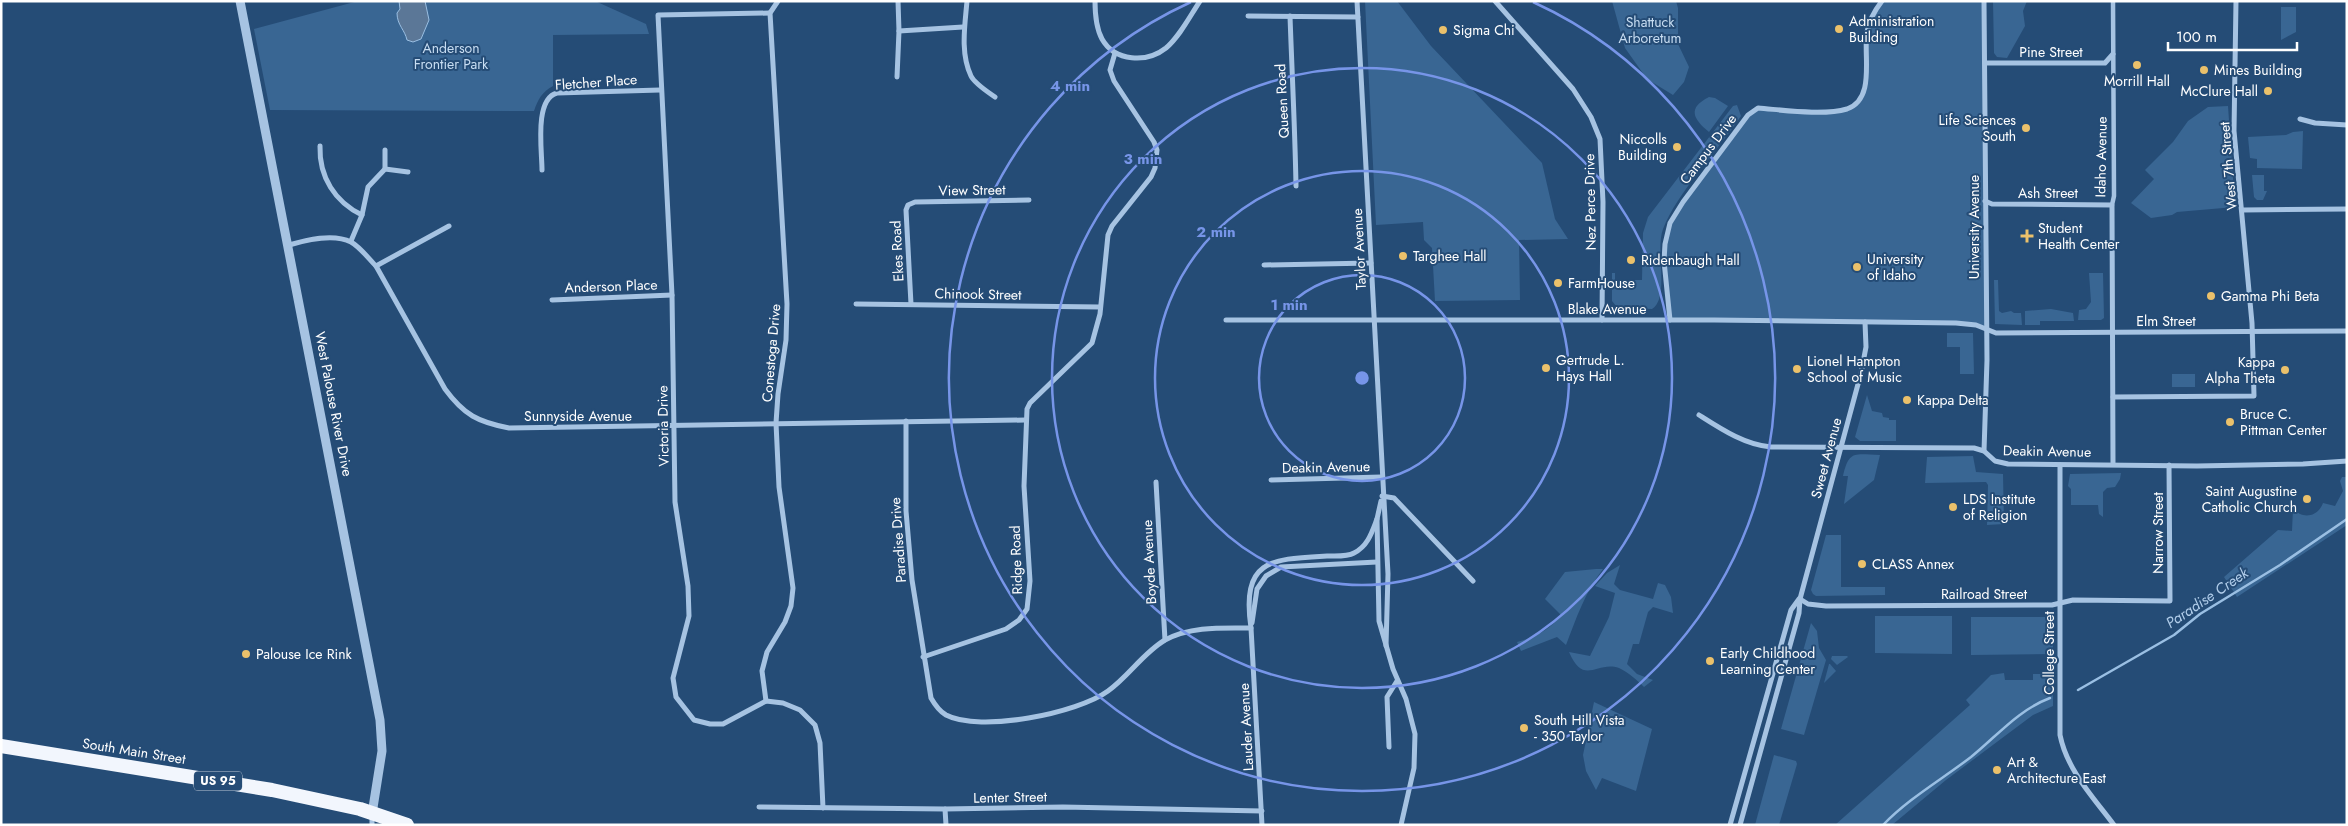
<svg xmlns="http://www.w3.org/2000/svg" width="2348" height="826" font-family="Jost,sans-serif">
<rect width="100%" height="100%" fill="#254c76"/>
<!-- green -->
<g fill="#396693">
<path d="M 358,1 L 595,1 L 646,24 L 649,34 L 553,35 L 553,86 C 542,92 538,99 534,111 L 270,110 L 254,29 Z"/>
<path d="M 1365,1 L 1397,1 L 1431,46 L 1542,163 L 1555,219 L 1568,239 L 1519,240 L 1520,300 L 1435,301 L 1432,248 L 1424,240 L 1423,222 L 1376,225 Z"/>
<path d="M 1612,1 L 1676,1 L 1678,8 L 1678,44 L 1689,67 L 1684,82 L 1673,95 L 1647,79 L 1625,48 Z"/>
<path d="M 1882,1 L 1984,1 L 1986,330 L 1976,325 L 1670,320 L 1664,261 L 1670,223 L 1748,115 L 1758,108 L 1834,110 L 1856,104 L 1864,92 L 1867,32 Z"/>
<path d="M 1993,1 L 2027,1 L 2023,11 L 2025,26 L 2007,58 L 1997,57 L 1994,53 Z"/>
<path d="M 2281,7 L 2296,7 L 2296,32 L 2281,40 Z"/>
<path d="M 1709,97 L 1715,98 L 1728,106 L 1709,132 C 1693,119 1687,108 1709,97 Z"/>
<path d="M 1737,105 L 1741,116 C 1718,150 1677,193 1663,229 C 1655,250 1670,298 1652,309 L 1617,307 L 1612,301 L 1612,273 L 1615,273 L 1615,280 L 1642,280 L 1643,233 L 1648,217 L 1733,106 Z"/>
<path d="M 2228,106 L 2235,207 L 2177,212 L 2172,215 L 2151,218 L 2131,203 L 2154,179 L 2145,170 L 2173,142 L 2188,121 L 2208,107 Z"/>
<path d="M 2303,131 L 2302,169 L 2257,168 L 2257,159 L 2250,158 L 2248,137 L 2286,135 L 2293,132 Z"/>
<path d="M 2252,175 L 2264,175 L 2264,191 L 2267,191 L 2263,200 L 2257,200 L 2254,197 Z"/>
<path d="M 2089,273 L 2103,273 L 2104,318 L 2101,320 L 2078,320 L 2079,310 L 2086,309 L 2091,302 Z"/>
<path d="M 1994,280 L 1998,280 L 1999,311 L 2002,313 L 2011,311 L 2014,313 L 2021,313 L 2022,325 L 1995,324 Z"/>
<path d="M 2051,309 L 2073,313 L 2074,321 L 2040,321 L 2040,325 L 2025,325 L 2025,311 Z"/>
<path d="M 1947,333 L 1973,333 L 1974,374 L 1960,374 L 1960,347 L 1947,347 Z"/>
<rect x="2172" y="374" width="23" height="13"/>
<path d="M 1867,395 L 1872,411 L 1882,413 L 1883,417 L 1889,418 L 1889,420 L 1896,420 L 1896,441 L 1860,441 L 1855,437 Z"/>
<path d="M 1880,455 L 1874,480 L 1844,504 L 1848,476 L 1843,476 C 1849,450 1854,454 1880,455 Z"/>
<path d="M 1973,456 L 1976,472 L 2003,474 L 2004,524 L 1987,525 L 1988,485 L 1986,482 L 1925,483 L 1927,457 Z"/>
<path d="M 2121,473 L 2120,479 L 2115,487 L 2107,488 L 2103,492 L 2103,517 L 2099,514 L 2098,505 L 2071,505 L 2071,489 L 2068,486 L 2070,474 Z"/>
<path d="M 2342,477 L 2347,477 L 2347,525 L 2237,597 L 2224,577 L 2278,530 L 2292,531 L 2293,508 C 2302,520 2318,517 2323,503 L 2335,506 L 2343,491 L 2340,481 Z"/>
<path d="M 1826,535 L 1841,535 L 1841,587 L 1885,587 L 1885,595 L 1816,596 L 1813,594 L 1811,590 Z"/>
<path d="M 1620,565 L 1614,584 L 1620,590 L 1653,599 L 1658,583 L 1665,585 L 1671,597 L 1673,613 L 1653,607 L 1648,612 L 1639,644 L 1633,644 L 1627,664 L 1637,674 L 1653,680 L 1644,687 C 1637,680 1628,672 1619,668 C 1597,660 1584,687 1569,652 L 1590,656 L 1609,617 L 1615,593 L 1595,586 L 1607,573 Z"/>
<path d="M 1596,569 L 1603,569 C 1585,592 1576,619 1566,645 L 1557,637 L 1521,651 L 1517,642 C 1535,637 1550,630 1561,615 L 1545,599 L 1565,572 Z"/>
<path d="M 1875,616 L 1952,616 L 1952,654 L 1875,653 Z"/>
<path d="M 1971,617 L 2050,617 L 2053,621 L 2053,654 L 1971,655 Z"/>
<path d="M 1811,623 L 1817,631 L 1819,648 L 1826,660 L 1804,735 L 1781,729 Z"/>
<path d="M 1832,656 L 1847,656 L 1848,657 L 1837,665 L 1831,659 Z"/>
<path d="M 1830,664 L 1836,671 L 1824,683 L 1829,664 Z"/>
<path d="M 2004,673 L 2005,680 L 2033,680 L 2033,674 L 2053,674 L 2053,706 L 2033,715 L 1946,780 L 1892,825 L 1835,825 L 1970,705 L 1966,700 L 1991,675 Z"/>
<path d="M 1594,702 L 1652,729 L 1636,791 L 1602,778 L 1596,790 L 1586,771 L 1583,755 Z"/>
<path d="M 1774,755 L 1796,761 L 1797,764 L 1779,825 L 1755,825 Z"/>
</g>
<!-- water -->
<path fill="#5b7797" stroke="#9abfe3" d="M 399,1 L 425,1 L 429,20 L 421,39 L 413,42 L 407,40 C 405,30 397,25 397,13 L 400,9 Z"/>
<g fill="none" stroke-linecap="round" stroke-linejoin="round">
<!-- stream -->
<g stroke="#9abfe3" stroke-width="2.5">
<path d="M 2078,690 L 2174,635 L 2200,614 L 2280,565 L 2347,519"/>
<path d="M 1883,825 C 1909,798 1941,780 1971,757 C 1997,736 2018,710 2050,698"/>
</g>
<!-- pedestrian -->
<path stroke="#a6c3e2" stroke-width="4.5" d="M 2112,205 L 2114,196 L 2113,1"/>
<!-- minor -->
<g stroke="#a6c3e2" stroke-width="5">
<path d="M 967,1 C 965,25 960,53 971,76 C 975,84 988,92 995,97"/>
<path d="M 1095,1 C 1095,14 1096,28 1102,39 C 1115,62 1147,63 1166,48 C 1180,36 1190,16 1200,1"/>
<path d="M 1357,1 L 1388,574 L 1386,646"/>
<path d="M 1495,1 L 1573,89 L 1591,117 L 1600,139 L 1603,202 L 1602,320"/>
<path d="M 770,13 L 658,15 L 672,295 L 675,502 L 688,586 L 689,616 L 673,678 L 676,697 L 694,720 L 710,724 L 723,724 L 766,701 L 783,703 L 800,710 L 815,725 L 820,743 L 823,808"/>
<path d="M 1248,16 L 1358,17"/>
<path d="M 1290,16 C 1292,73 1295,129 1296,186"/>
<path d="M 899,31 L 963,27"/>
<path d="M 1985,63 L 2105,63 L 2113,54"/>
<path d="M 897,77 L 899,31 L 898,1"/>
<path d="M 2300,119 L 2315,123 L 2347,125"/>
<path d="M 320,146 C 319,177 335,202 362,215"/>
<path d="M 385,150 L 385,169"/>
<path d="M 542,170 C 542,151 534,99 557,93 L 660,90"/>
<path d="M 1985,201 L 1992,204 L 2112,205 L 2113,463"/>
<path d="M 2243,210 L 2347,209"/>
<path d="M 351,241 L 362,215 L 368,187 L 385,169 L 408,172"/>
<path d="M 289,245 C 306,240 333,233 351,242 C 360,247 369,259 376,266 L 445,389 C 464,415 478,422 509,428 L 1025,420"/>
<path d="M 1264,265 L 1371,263"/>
<path d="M 376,266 L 449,226"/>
<path d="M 552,300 L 672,295"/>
<path d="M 856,304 L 1100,307"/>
<path d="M 911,304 L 906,210 L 908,205 L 915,202 L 1029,200"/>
<path d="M 1226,320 L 1714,320 L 1956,323 L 1976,325 L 1996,333 L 2347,331"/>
<path d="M 1670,320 L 1664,261 L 1665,244 L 1670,223 L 1683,202 L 1748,115 L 1758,108 C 1783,110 1823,116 1847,109 C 1876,99 1863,55 1867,32 C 1869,21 1875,10 1882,1"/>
<path d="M 2113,397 L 2254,396 L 2252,323 L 2234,131 L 2236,1"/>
<path d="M 1699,415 C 1721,429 1745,445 1771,447 L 1974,448 L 1984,451 L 1995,461 L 2008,464 L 2197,466 L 2303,464 L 2347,461"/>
<path d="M 906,421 L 906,511 L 912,580 L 931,698 C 935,705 939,711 946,715 C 980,733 1078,713 1108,691 C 1129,676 1143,653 1165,640 C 1191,626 1222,628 1251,628"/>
<path d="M 1984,451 L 1987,360 L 1984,1"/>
<path d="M 2060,465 L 2060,735 C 2067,770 2093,797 2114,825"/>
<path d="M 1271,480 L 1381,477"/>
<path d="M 1156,482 L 1165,640"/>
<path d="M 1382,496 L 1394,498 L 1473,581"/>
<path d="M 1381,501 L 1377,519 L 1379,621 L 1393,669 L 1406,699 L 1415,734 L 1414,768 L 1401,825"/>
<path d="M 1800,599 L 1808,604 L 1826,606 L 2052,605 L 2073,600 L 2170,601 L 2169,465"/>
<path d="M 1252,623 L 1257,589 L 1266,576 L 1281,567 L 1377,562"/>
<path d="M 923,657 L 1006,629 L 1019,620 L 1027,609 L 1030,581 L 1024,486 L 1027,409 L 1030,403 L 1092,343 L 1100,314 L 1108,235 L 1112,226 L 1151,177 L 1155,168 L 1157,150 L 1154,142 L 1114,81 L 1110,70 L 1115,53"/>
<path d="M 766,701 L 762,671 L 767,652 L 785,622 L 791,606 L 793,588 L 779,487 L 776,423 L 778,394 L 786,340 L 787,304 L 770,13 L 778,1"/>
<path d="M 1389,747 L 1387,697 L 1397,681"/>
<path d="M 759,807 L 945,809 L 1063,807 L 1262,811"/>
<path d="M 945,809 L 946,825"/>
<path d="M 372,825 L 372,814"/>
<path d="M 1262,825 L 1251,628 C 1241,559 1271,559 1327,556 C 1336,556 1347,557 1354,553 C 1368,546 1372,532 1377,519"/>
<path d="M 1730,825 L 1791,610 L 1799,599"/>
<path d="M 1740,825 L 1799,613 L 1800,599 L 1861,373 L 1866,347 L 1865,322"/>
</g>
<!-- tertiary -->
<path stroke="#a6c3e2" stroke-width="9" d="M 240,1 L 380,720 L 382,751 L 372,814"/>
<!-- trunk -->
<path stroke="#f2f6fd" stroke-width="14" d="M 1,746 L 272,790 L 360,809 L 407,825"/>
</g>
<!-- distance rings -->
<g fill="none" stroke="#7795e8" stroke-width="2.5">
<circle cx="1362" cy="378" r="103"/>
<circle cx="1362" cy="378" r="207"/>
<circle cx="1362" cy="378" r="310"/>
<path d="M1533 2A413 413 0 1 1 1191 2"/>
</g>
<!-- markers -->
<g fill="#ebc16b" stroke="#254c76" stroke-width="2">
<circle cx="1839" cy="29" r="5"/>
<circle cx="1443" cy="30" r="5"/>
<circle cx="2137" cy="65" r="5"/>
<circle cx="2204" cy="70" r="5"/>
<circle cx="2268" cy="91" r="5"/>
<circle cx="2026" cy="128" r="5"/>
<circle cx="1677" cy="147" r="5"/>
<path d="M2024.5 228.5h5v5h5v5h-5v5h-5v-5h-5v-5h5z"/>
<circle cx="1403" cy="256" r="5"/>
<circle cx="1631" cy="260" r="5"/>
<circle cx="1857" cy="267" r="5"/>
<circle cx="1558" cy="283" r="5"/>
<circle cx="2211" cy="296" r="5"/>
<circle cx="1546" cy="368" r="5"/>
<circle cx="1797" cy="369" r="5"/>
<circle cx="2285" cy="370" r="5"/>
<circle cx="1907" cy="400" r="5"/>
<circle cx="2230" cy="422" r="5"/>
<circle cx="2307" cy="499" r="5"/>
<circle cx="1953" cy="507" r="5"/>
<circle cx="1862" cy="564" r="5"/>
<circle cx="246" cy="654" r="5"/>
<circle cx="1710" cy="661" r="5"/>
<circle cx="1524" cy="728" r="5"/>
<circle cx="1997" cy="770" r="5"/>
</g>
<g text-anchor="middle" stroke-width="4" stroke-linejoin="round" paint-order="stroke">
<!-- shield labels -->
<rect fill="#254c76" stroke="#bec9d6" stroke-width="1" x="194" y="771.5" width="48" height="19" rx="4"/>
<g font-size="12" font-weight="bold" fill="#fff">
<text x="218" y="785">US 95</text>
</g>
<!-- poi labels -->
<g font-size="14" fill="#fff" stroke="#254c76" text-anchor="start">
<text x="1849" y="26">Administration<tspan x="1849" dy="16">Building</tspan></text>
<text x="1453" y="35">Sigma Chi</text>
<text x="2214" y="75">Mines Building</text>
<text x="2137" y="86" text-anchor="middle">Morrill Hall</text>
<text x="2258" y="96" text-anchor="end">McClure Hall</text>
<text x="2016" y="125" text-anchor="end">Life Sciences<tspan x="2016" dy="16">South</tspan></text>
<text x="1667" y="144" text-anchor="end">Niccolls<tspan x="1667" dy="16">Building</tspan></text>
<text x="2038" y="233">Student<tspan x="2038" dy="16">Health Center</tspan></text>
<text x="1413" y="261">Targhee Hall</text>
<text x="1867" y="264">University<tspan x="1867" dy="16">of Idaho</tspan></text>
<text x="1641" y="265">Ridenbaugh Hall</text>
<text x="1568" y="288">FarmHouse</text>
<text x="2221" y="301">Gamma Phi Beta</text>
<text x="1556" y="365">Gertrude L.<tspan x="1556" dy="16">Hays Hall</tspan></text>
<text x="1807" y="366">Lionel Hampton<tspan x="1807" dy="16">School of Music</tspan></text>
<text x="2275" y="367" text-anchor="end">Kappa<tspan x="2275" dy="16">Alpha Theta</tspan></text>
<text x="1917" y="405">Kappa Delta</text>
<text x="2240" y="419">Bruce C.<tspan x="2240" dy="16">Pittman Center</tspan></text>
<text x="2297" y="496" text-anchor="end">Saint Augustine<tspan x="2297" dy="16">Catholic Church</tspan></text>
<text x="1963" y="504">LDS Institute<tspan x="1963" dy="16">of Religion</tspan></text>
<text x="1872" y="569">CLASS Annex</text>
<text x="1720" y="658">Early Childhood<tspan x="1720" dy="16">Learning Center</tspan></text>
<text x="256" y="659">Palouse Ice Rink</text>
<text x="1534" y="725">South Hill Vista<tspan x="1534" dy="16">- 350 Taylor</tspan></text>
<text x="2007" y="767">Art &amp;<tspan x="2007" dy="16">Architecture East</tspan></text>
</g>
<!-- park labels -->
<g font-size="14" fill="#c8ddf2" stroke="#254c76">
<text x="1650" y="27">Shattuck<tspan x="1650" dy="16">Arboretum</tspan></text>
<text x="451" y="53">Anderson<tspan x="451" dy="16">Frontier Park</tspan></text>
</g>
<!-- street labels -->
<g font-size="14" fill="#fff" stroke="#254c76">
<text x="2051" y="57">Pine Street</text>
<text transform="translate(596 82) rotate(-4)" y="5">Fletcher Place</text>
<text transform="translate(1282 101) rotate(-93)" y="5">Queen Road</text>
<text transform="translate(1708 149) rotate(-53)" y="5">Campus Drive</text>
<text transform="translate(2101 157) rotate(-89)" y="5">Idaho Avenue</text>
<text transform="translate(2228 166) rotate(-95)" y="5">West 7th Street</text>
<text transform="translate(972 190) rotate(-1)" y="5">View Street</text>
<text x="2048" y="198">Ash Street</text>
<text transform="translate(1590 202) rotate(-91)" y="5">Nez Perce Drive</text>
<text transform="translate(1974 227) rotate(-90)" y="5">University Avenue</text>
<text transform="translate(1359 249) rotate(-93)" y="5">Taylor Avenue</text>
<text transform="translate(897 251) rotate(-93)" y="5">Ekes Road</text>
<text transform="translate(611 286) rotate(-2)" y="5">Anderson Place</text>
<text transform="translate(978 294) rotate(1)" y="5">Chinook Street</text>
<text x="1607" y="314">Blake Avenue</text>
<text x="2166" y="326">Elm Street</text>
<text transform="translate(771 353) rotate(-85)" y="5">Conestoga Drive</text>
<text transform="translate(334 404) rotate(79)" y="5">West Palouse River Drive</text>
<text x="578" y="421">Sunnyside Avenue</text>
<text transform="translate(663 426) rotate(-91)" y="5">Victoria Drive</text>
<text transform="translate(2047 451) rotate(1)" y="5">Deakin Avenue</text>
<text transform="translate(1826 458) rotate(-75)" y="5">Sweet Avenue</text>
<text transform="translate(1326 467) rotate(-1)" y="5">Deakin Avenue</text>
<text transform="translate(2158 533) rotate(-90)" y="5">Narrow Street</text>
<text transform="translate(898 540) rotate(-94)" y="5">Paradise Drive</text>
<text transform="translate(1016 560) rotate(-92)" y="5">Ridge Road</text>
<text transform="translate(1149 562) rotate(-93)" y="5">Boyde Avenue</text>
<text x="1984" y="599">Railroad Street</text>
<text transform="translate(2049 653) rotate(-90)" y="5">College Street</text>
<text transform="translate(1246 727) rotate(-93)" y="5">Lauder Avenue</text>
<text transform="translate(134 751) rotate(9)" y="5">South Main Street</text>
<text transform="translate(1010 797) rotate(-1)" y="5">Lenter Street</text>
</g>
<!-- water labels -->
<g font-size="15" font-style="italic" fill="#b1cdea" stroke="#254c76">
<text transform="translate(2207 598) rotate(-34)" y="5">Paradise Creek</text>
</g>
</g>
<circle cx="1362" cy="378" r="8" fill="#7795e8" stroke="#254c76" stroke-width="2.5"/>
<g font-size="15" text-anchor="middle" font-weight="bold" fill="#7795e8" stroke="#254c76" stroke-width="4" stroke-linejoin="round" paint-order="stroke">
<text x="1070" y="91">4 min</text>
<text x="1143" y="164">3 min</text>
<text x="1216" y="237">2 min</text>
<text x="1289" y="310">1 min</text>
</g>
<!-- border -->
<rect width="2348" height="826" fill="none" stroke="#ffffff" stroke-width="5"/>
<!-- scale -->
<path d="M2168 42v8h129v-8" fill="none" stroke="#ffffff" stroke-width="2.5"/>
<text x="2176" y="42" font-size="15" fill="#ffffff" stroke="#254c76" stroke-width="4" paint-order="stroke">100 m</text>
</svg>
